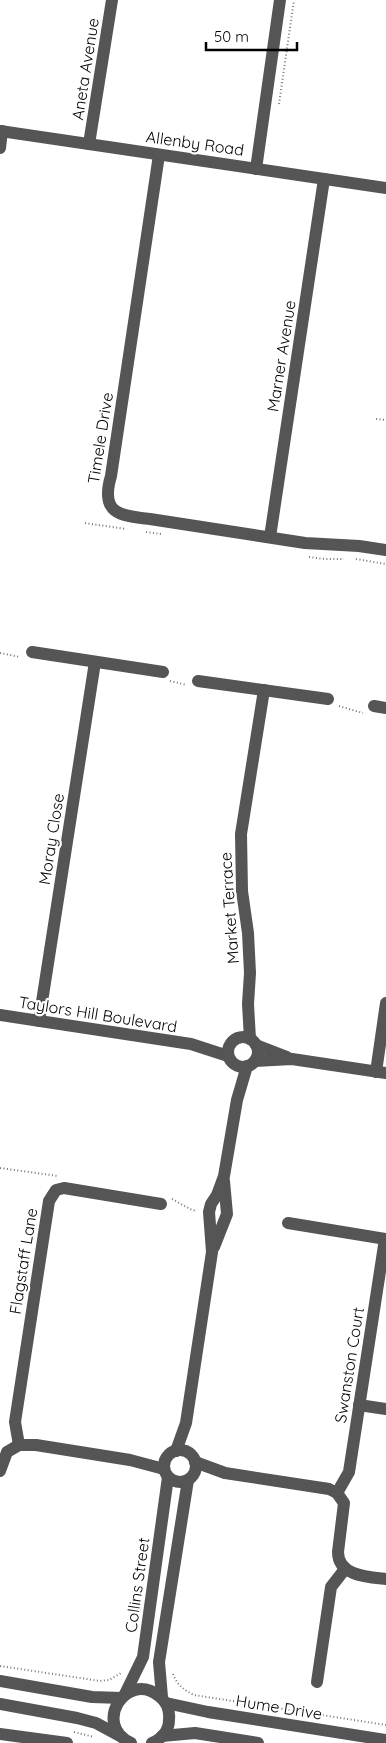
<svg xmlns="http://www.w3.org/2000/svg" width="386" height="1743" font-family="Quicksand,sans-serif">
<rect width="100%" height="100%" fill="#fff"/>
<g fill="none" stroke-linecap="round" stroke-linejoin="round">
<!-- path -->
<g stroke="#777" stroke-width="2" stroke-dasharray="1 2.5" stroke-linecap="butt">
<path d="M 279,104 L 294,0"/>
<path d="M 376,419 L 386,420"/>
<path d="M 85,523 L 126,529"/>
<path d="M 146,532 L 161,534"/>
<path d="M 309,557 L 324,559 L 344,559"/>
<path d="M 356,559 L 386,564"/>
<path d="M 0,653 L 20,657"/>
<path d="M 170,681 L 187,685"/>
<path d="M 339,706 L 363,713"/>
<path d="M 0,1168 L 58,1176"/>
<path d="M 172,1199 L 192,1210 L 197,1211"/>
<path d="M 0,1666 L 100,1681 L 109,1680 L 121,1673"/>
<path d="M 173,1674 C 177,1685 184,1690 194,1695 L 386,1725"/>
<path d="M 74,1732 L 94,1737"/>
</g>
<!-- minor -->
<g stroke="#555" stroke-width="12">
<path d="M 0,131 L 386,188"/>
<path d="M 89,144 L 112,0"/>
<path d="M 0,148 L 2,131"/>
<path d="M 159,155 L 111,476 C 100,513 119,516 150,519 L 305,543 L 359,546 L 386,550"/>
<path d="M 256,169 L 280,0"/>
<path d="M 270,537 L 324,179"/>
<path d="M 32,652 L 163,672"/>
<path d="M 198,681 L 328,699"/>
<path d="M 374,706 L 386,708"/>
<path d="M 0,1015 L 191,1044 L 228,1056"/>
<path d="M 39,1021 L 95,662"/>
<circle cx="243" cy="1052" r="15"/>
<path d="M 250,1039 L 248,1004 L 250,973 L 248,933 L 242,891 L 241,834 L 264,690"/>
<path d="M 256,1045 L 287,1057"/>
<path d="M 255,1061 L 292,1059 L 386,1073"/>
<path d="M 376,1072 L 386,1003"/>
<path d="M 288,1223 L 386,1239"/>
<path d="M 214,1247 L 227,1214 L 224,1181"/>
<path d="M 359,1405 L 386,1409"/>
<path d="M 19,1445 L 15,1422 L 49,1201 L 56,1190 L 64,1188 L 161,1204"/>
<circle cx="180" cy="1466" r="16"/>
<path d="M 176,1451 L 186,1423 L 212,1252 L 209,1212 L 211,1204 L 217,1195 L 224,1176 L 237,1100 L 247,1066"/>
<path d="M 195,1462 L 225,1473 L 329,1489 L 337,1493 L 344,1503 L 338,1552 C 338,1576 368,1577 386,1579"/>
<path d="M 0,1471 L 7,1452 L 19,1445 L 36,1445 L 130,1460 L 164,1469"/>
<path d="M 337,1493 L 349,1472 L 385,1239"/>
<path d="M 0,1681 L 92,1697 L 121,1698"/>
<path d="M 317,1682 L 331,1587 L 345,1569"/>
<path d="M 125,1694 L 143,1657 L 168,1477"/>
<path d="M 162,1697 L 159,1662 L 188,1480"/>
<path d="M 166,1703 L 208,1712 L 386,1740"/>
<path d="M 0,1704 L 77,1718 L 96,1723 L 120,1736"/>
<path d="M 0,1734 L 67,1743"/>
<path d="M 162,1736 L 195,1733 L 258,1743"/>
<path d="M 131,1743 C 92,1725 126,1670 159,1696 C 167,1702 170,1710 169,1720 C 169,1731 161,1739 152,1743"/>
</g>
</g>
<g text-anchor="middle" stroke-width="4.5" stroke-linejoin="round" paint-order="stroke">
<!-- street labels -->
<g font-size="16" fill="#000" stroke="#fff">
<text transform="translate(85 69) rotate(-81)" y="6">Aneta Avenue</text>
<text transform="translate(195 143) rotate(8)" y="6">Allenby Road</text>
<text transform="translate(281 356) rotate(-81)" y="6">Marner Avenue</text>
<text transform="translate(100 438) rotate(-81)" y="6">Timele Drive</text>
<text transform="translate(51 839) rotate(-81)" y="6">Moray Close</text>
<text transform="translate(229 908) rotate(-94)" y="6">Market Terrace</text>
<text transform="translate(98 1014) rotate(9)" y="6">Taylors Hill Boulevard</text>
<text transform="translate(23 1261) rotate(-81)" y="6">Flagstaff Lane</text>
<text transform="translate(349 1365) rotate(-81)" y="6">Swanston Court</text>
<text transform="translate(137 1585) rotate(-82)" y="6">Collins Street</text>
<text transform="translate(279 1707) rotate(9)" y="6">Hume Drive</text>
</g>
</g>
<!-- scale -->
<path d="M206 42v8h91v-8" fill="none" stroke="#000000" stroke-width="2.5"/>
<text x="214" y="42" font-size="15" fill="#000000" stroke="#ffffff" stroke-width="4" paint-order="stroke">50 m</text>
</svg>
